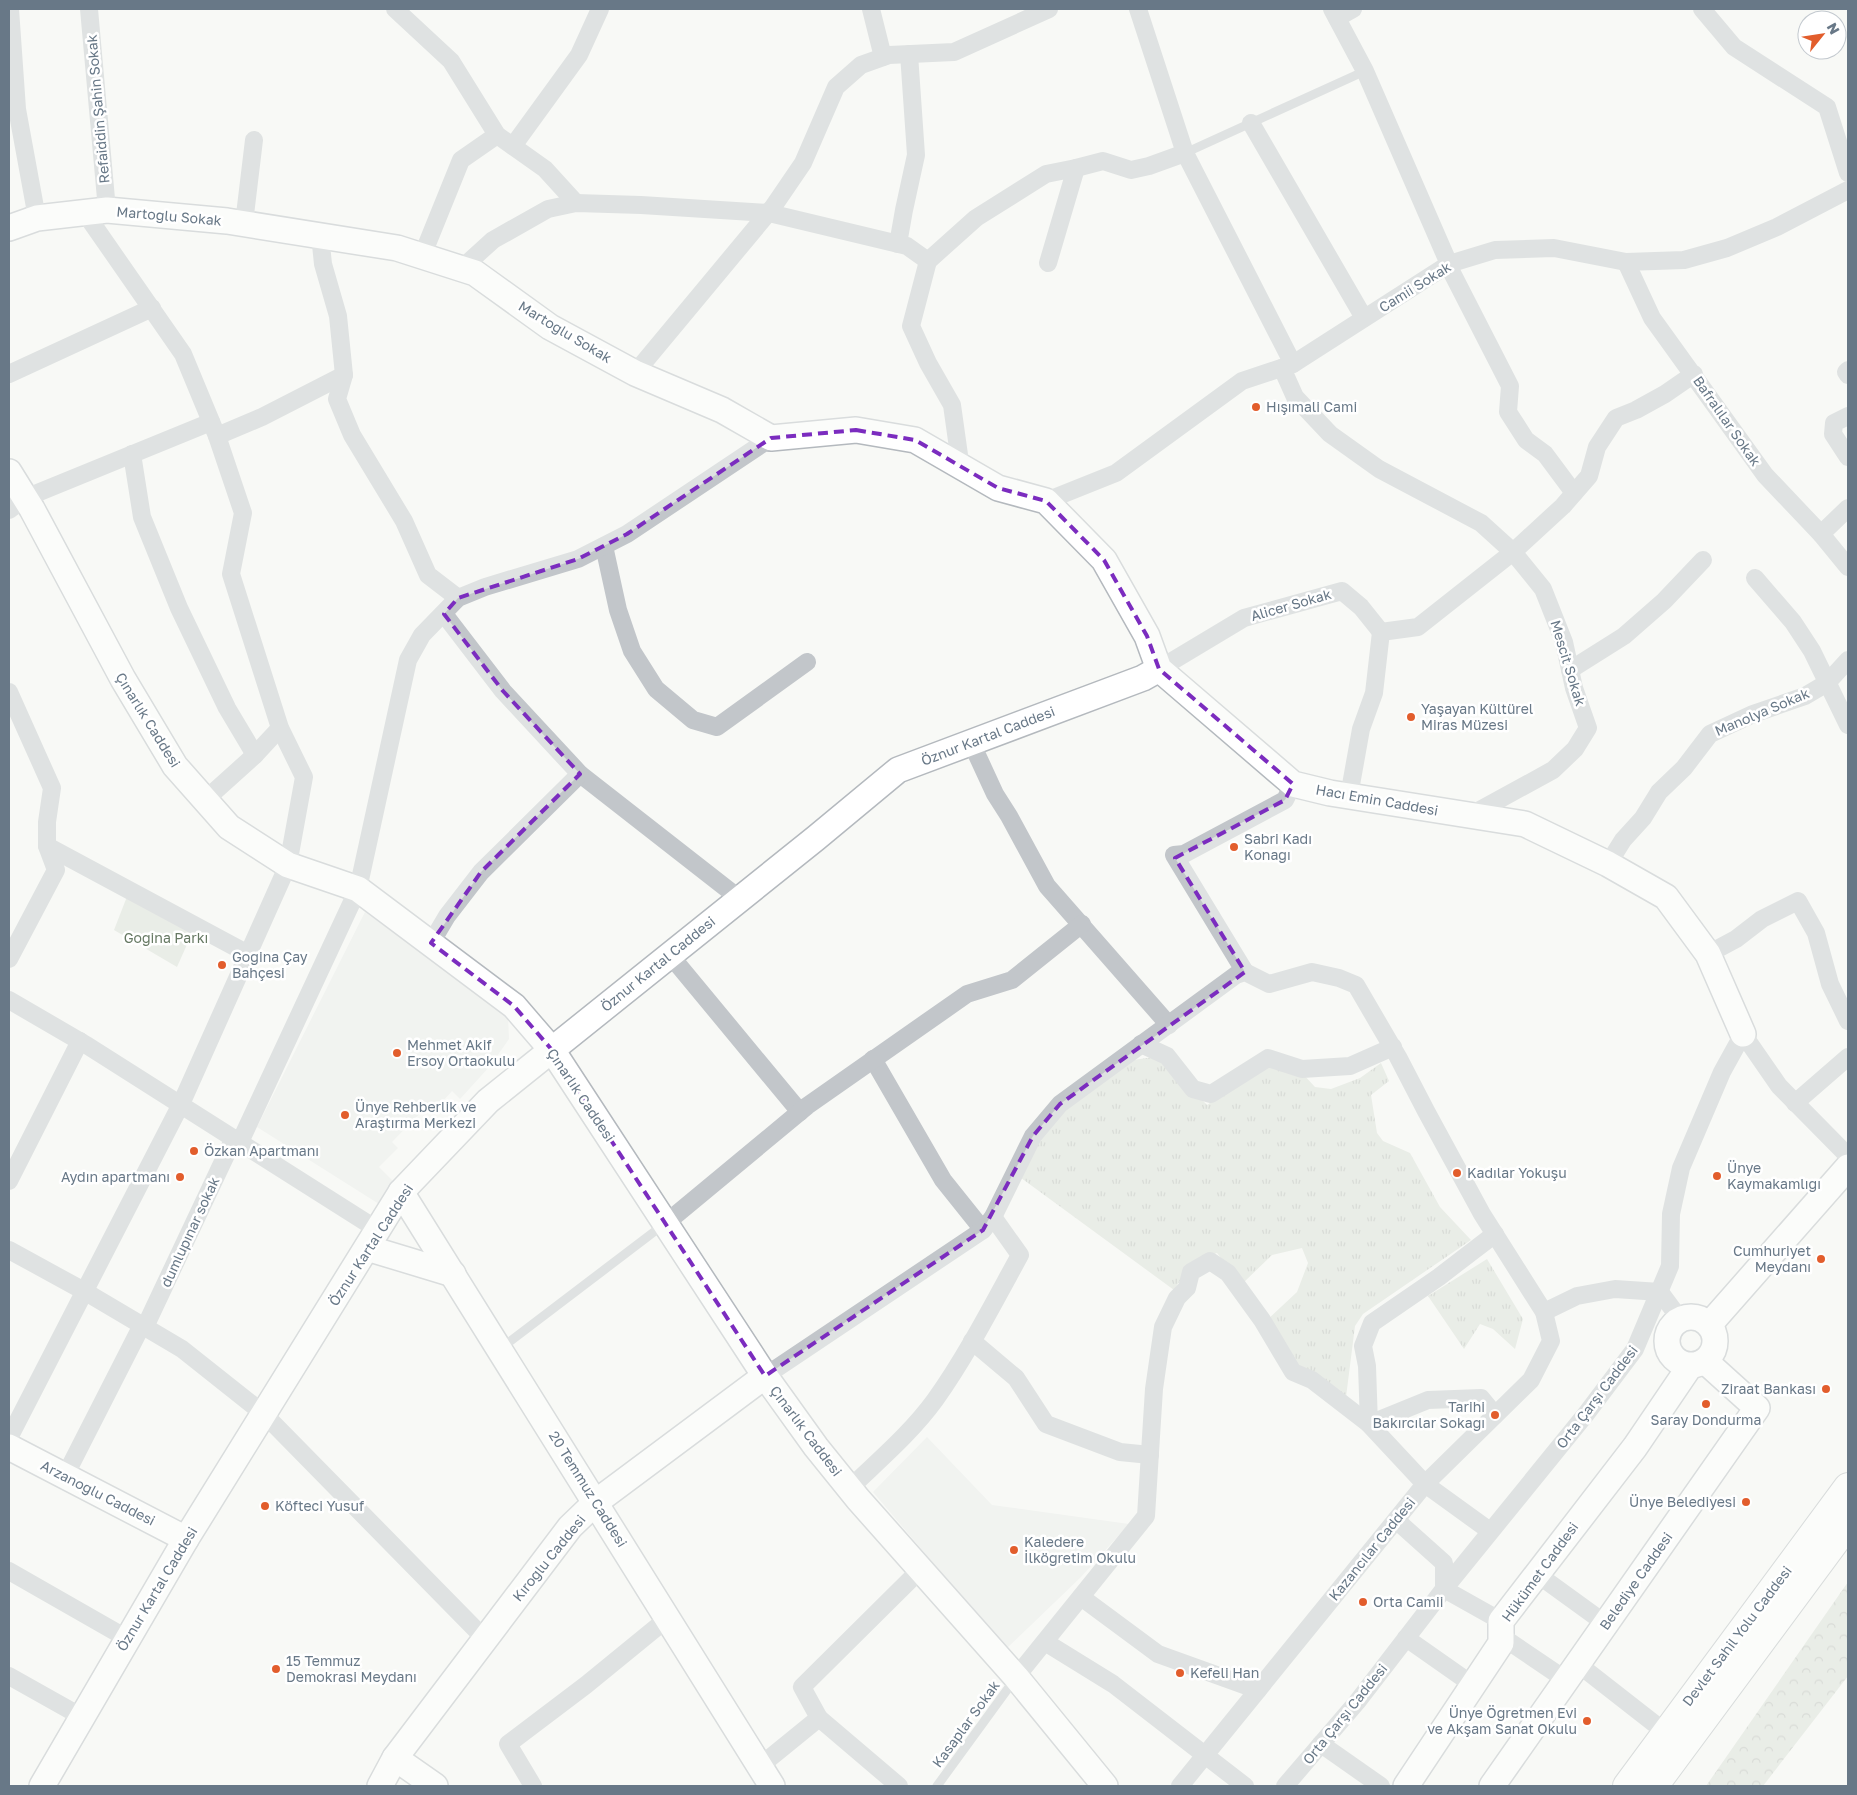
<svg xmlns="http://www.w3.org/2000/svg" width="1857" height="1795" font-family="'Golos Text',sans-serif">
<defs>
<pattern id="grass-tufts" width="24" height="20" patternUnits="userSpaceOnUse" patternTransform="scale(1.25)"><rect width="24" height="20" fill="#d8ddd5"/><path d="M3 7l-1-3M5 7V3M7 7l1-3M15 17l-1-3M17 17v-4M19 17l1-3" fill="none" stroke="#b3b8b2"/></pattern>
<pattern id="forest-crowns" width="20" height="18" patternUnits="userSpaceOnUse" patternTransform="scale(1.25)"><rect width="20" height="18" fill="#d8ddd5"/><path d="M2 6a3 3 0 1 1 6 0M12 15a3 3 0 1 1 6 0" fill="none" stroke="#b3b8b2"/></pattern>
</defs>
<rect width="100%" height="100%" fill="#f8f9f6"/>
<!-- built -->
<g fill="#e9eae9">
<path d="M 365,912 L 508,1016 L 509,1039 L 490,1066 L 460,1099 L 452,1091 L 434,1111 L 428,1105 L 392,1142 L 398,1148 L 379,1167 L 397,1185 L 379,1204 L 257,1127 Z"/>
<path d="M 927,1437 L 992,1505 L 1129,1524 L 1081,1577 L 1006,1649 L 873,1492 Z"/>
</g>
<!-- grass -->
<g fill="url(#grass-tufts)">
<path d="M 1153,1057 L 1166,1062 L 1207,1105 L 1268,1063 L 1303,1074 L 1315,1087 L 1331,1089 L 1360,1078 L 1381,1063 L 1389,1081 L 1371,1095 L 1377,1133 L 1383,1141 L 1410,1153 L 1440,1207 L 1471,1240 L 1363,1314 L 1355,1326 L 1346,1397 L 1300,1368 L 1266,1321 L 1297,1292 L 1308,1263 L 1302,1248 L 1272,1255 L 1242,1284 L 1217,1253 L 1193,1261 L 1174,1290 L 1017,1175 L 1036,1138 L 1066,1109 L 1134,1060 Z"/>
<path d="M 1487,1259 L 1523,1319 L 1515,1349 L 1493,1329 L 1480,1324 L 1464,1349 L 1428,1296 Z"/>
</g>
<!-- forest -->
<path fill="url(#forest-crowns)" d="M 1848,1582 L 1848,1676 L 1763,1786 L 1706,1786 Z"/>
<!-- green -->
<path fill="#d8ddd5" d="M 128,894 L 193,931 L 177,967 L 114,930 Z"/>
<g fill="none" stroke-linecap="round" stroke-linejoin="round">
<!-- secondary casing -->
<g stroke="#b4b9be" stroke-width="28">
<g id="secondary">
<path d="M 9,228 L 37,218 L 107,210 L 227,221 L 397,248 L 475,273 L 550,327 L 635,373 L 722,410 L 771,438 L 856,430 L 915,440 L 998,488 L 1046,501 L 1104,560 L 1147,636 L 1159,669 L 1293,784 L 1330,793 L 1525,824 L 1608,864 L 1666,897 L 1708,954 L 1743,1034"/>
<path d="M 9,472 L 32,509 L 123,679 L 175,766 L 229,827 L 288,865 L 358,889 L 514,1006 L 552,1050 L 765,1376 L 816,1447 L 858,1499 L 1016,1677 L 1105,1786"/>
<path d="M 401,1192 L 772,1786"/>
<path d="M 367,1248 L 453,1274"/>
<circle cx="1691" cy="1341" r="24"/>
<path d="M 1709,1325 L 1848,1167"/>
<path d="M 9,1447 L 186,1539"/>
<path d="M 395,1758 L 435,1786"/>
<path d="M 42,1786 L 186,1539 L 401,1192 L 488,1101 L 816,838 L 898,770 L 1143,678 L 1159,669"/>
<path d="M 380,1786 L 395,1758 L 570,1527 L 596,1502 L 765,1376"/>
<path d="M 1406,1786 L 1501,1643 L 1501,1621 L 1635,1447 L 1690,1366"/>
<path d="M 1492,1786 L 1757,1408 L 1705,1361"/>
</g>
</g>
<!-- primary casing -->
<g stroke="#b3b8bc" stroke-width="30">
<g id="primary">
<path d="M 1627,1786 L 1848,1487"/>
<path d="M 1654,1786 L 1848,1524"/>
</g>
</g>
<!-- lane -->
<g stroke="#c2c6ca" stroke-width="9">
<path d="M 1185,153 L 1365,71"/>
<path d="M 500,1349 L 663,1225"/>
<path d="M 937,1786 L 1015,1679"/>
</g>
<!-- street -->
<g stroke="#c2c6ca" stroke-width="18">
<path d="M 10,9 L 17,109 L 37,218"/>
<path d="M 89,9 L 107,210"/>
<path d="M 395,9 L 451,61 L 497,135 L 545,169 L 576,203"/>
<path d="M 871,9 L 883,57"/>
<path d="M 1138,9 L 1185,153 L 1293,364"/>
<path d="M 1332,9 L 1365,71 L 1449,264"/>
<path d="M 1702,9 L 1734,47 L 1827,107 L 1848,173"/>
<path d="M 1337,18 L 1353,9"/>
<path d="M 1251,123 L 1364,318"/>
<path d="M 513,146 L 579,55 L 600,9"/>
<path d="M 1076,168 L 1103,161 L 1131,170 L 1149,166 L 1185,153"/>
<path d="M 244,223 L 254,140"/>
<path d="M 320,235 L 323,264 L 338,316 L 344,375 L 337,399 L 352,435 L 404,521 L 428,575 L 458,598"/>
<path d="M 898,244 L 904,210 L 916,155 L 909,54"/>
<path d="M 419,255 L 427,244 L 461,160 L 497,135"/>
<path d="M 928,261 L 976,218 L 1046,174 L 1076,168 L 1048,263"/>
<path d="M 1626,262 L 1652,318 L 1765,475 L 1821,534 L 1848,567"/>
<path d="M 1448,265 L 1510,386 L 1508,412 L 1526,440 L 1545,454 L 1574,493"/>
<path d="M 461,269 L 493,240 L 548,209 L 576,203 L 641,205 L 769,213 L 907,246 L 928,261 L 911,326 L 928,363 L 952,405 L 960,462 L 959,466"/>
<path d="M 1282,368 L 1295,397 L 1330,434 L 1379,469 L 1481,523 L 1513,552 L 1543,589 L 1564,642 L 1574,688 L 1588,728 L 1575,749 L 1553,770 L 1471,815"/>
<path d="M 1848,370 L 1846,372 L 1848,375"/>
<path d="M 635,373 L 773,207 L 803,163 L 836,87 L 861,65 L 889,55 L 954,52 L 1049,9"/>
<path d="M 9,374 L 152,308"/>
<path d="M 1848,416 L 1834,423 L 1833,434 L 1848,457"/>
<path d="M 217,436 L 262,417 L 344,375"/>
<path d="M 132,454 L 142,517 L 179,608 L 227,708 L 255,755"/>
<path d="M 1046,501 L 1116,473 L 1242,381 L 1293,364 L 1449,264 L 1495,250 L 1554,248 L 1626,262 L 1684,260 L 1727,248 L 1777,227 L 1848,190"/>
<path d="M 9,510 L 25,498 L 211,422"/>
<path d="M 1821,534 L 1848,508"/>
<path d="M 604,546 L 618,610 L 632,651 L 656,689 L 693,720 L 717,727 L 807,662"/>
<path d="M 1755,578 L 1793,622 L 1812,651 L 1848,725"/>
<path d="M 444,614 L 503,691 L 580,774 L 740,899"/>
<path d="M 1159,669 L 1244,618 L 1342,591 L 1361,607 L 1381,632 L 1418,627 L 1513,552 L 1563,506 L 1589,476 L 1597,447 L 1616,418 L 1636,410 L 1665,394 L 1694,374"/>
<path d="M 1570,670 L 1624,636 L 1664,601 L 1703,560"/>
<path d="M 9,692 L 52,788 L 47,822 L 47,846 L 56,870 L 9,959"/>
<path d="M 971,742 L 995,794 L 1009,816 L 1047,886 L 1169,1025"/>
<path d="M 1349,796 L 1361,729 L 1374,693 L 1381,632"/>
<path d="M 205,800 L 255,755 L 280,728"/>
<path d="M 47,846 L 248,954"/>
<path d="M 1608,864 L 1623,840 L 1643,818 L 1659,792 L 1684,768 L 1710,734 L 1753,714 L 1805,696 L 1827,683 L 1848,660"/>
<path d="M 431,943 L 447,916 L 481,872 L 580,774"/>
<path d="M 1708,954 L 1736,939 L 1762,919 L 1798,901 L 1816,933 L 1830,984 L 1848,1021"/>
<path d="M 670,955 L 800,1112"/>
<path d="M 1245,972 L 1174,855 L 1184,854 L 1285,800 L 1293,784"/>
<path d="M 9,1000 L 88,1046 L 378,1230"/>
<path d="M 1141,1044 L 1167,1056 L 1193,1089 L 1211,1094 L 1268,1058 L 1302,1069 L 1350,1066 L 1393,1047"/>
<path d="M 873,1059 L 943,1180 L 983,1230"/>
<path d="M 1795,1103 L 1848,1057"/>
<path d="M 240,1142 L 358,889 L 408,660 L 422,635 L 458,598 L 485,587 L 578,559 L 627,534 L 771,438"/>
<path d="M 9,1181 L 80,1041"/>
<path d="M 666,1223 L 807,1106 L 967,994 L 1012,980 L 1082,924"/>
<path d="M 1495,1234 L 1439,1277 L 1372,1323 L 1363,1346 L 1367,1366 L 1369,1424 L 1428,1400 L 1481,1398 L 1495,1415"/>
<path d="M 9,1250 L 84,1291 L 182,1349 L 264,1414 L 485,1639"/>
<path d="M 1544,1312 L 1577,1296 L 1615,1289 L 1660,1292 L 1680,1319"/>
<path d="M 145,1327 L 234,1138"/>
<path d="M 972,1341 L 1016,1378 L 1046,1424 L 1120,1452 L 1150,1455"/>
<path d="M 765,1376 L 983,1230 L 993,1217 L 1033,1136 L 1060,1104 L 1236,975 L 1245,972 L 1269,984 L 1312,972 L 1339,978 L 1356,985 L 1398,1057 L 1426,1111 L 1482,1214 L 1544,1312 L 1551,1341 L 1531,1380 L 1425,1484 L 1180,1786"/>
<path d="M 9,1438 L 181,1104 L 288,865 L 304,777 L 280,728 L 231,574 L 243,513 L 217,436 L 183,354 L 85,213"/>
<path d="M 65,1476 L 142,1325"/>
<path d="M 850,1488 C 879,1460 911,1433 935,1400 C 967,1355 993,1304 1020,1255 L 993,1217"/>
<path d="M 1396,1520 L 1444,1563 L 1444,1589"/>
<path d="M 9,1571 L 128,1639"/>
<path d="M 1537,1574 L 1606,1624"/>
<path d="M 1444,1589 L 1501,1621"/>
<path d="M 1081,1597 L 1158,1654 L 1258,1690"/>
<path d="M 1501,1636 L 1566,1680"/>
<path d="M 1406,1638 L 1473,1685"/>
<path d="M 1045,1642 L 1113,1684 L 1245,1786"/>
<path d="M 1578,1664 L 1674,1739"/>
<path d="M 9,1676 L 82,1717"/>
<path d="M 1016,1677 L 1146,1516 L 1154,1389 L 1163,1327 L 1177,1298 L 1187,1288 L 1191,1272 L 1210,1261 L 1228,1273 L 1262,1320 L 1293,1372 L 1312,1380 L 1369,1424 L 1425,1484 L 1490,1531"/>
<path d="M 819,1718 L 899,1786"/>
<path d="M 1321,1744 L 1381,1786"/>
<path d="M 760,1766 L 819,1718 L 802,1687 L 921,1569"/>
<path d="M 533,1786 L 508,1744 L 586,1685 L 668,1618"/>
<path d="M 1285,1786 L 1357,1702 L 1444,1589 L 1586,1414 L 1635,1349 L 1670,1266 L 1671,1214 L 1681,1168 L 1722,1072 L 1743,1034 L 1779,1086 L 1848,1156"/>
</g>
<!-- secondary -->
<use href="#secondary" stroke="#fff" stroke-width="25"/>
<!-- primary -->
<use href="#primary" stroke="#fff" stroke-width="28"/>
</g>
<!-- marked area -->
<path d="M0 0H1857V1795H0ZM 856,430 L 915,440 L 998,488 L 1046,501 L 1104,560 L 1147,636 L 1159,669 L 1293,784 L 1285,800 L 1175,858 L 1245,972 L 1060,1104 L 1033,1136 L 983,1230 L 765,1376 L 552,1050 L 514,1006 L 431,943 L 481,872 L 580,774 L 503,691 L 444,614 L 458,598 L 578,559 L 627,534 L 771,438 Z" fill="#f8f9f6" fill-opacity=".55" fill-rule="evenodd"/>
<path fill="none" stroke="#7b2cbf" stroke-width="4" stroke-dasharray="10 6" stroke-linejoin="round" d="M 856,430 L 915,440 L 998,488 L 1046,501 L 1104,560 L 1147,636 L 1159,669 L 1293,784 L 1285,800 L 1175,858 L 1245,972 L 1060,1104 L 1033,1136 L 983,1230 L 765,1376 L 552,1050 L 514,1006 L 431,943 L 481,872 L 580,774 L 503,691 L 444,614 L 458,598 L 578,559 L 627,534 L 771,438 Z"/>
<!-- markers -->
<g fill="#e25d2c" stroke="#fff" stroke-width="2">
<circle cx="1256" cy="407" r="5"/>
<circle cx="1411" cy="717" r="5"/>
<circle cx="1234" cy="847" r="5"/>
<circle cx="222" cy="965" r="5"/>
<circle cx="397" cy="1053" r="5"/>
<circle cx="345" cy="1115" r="5"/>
<circle cx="194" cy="1151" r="5"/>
<circle cx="1457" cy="1173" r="5"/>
<circle cx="1717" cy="1176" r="5"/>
<circle cx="180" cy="1177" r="5"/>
<circle cx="1821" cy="1259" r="5"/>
<circle cx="1826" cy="1389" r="5"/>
<circle cx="1706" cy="1404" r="5"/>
<circle cx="1495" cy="1415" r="5"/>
<circle cx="1746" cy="1502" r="5"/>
<circle cx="265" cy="1506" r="5"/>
<circle cx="1014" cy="1550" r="5"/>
<circle cx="1363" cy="1602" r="5"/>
<circle cx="276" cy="1669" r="5"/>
<circle cx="1180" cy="1673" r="5"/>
<circle cx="1587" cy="1721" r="5"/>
</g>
<g text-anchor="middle" stroke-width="5" stroke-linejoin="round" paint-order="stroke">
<!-- street labels -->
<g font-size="14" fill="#687887" stroke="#fff">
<text transform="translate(98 109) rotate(-95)" y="5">Refaiddin Şahin Sokak</text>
<text transform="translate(169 216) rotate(5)" y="5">Martoğlu Sokak</text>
<text transform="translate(1415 287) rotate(-32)" y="5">Camii Sokak</text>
<text transform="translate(565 332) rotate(31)" y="5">Martoğlu Sokak</text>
<text transform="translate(1727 421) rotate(55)" y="5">Bafralılar Sokak</text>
<text transform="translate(1291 605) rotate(-16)" y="5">Alicer Sokak</text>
<text transform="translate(1568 663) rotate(73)" y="5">Mescit Sokak</text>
<text transform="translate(1762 712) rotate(-23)" y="5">Manolya Sokak</text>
<text transform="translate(148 720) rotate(58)" y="5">Çınarlık Caddesi</text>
<text transform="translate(988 736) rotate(-21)" y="5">Öznur Kartal Caddesi</text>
<text transform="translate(1377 800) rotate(10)" y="5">Hacı Emin Caddesi</text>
<text transform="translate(658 964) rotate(-39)" y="5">Öznur Kartal Caddesi</text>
<text transform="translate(581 1095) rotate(56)" y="5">Çınarlık Caddesi</text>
<text transform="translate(190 1232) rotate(-65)" y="5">dumlupınar sokak</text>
<text transform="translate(371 1245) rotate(-57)" y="5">Öznur Kartal Caddesi</text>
<text transform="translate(1597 1397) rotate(-53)" y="5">Orta Çarşı Caddesi</text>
<text transform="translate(806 1431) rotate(53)" y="5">Çınarlık Caddesi</text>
<text transform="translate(588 1489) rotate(58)" y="5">20 Temmuz Caddesi</text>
<text transform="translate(98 1493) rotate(27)" y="5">Arzanoğlu Caddesi</text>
<text transform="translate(1372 1549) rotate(-51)" y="5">Kazancılar Caddesi</text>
<text transform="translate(549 1558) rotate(-51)" y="5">Kıroğlu Caddesi</text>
<text transform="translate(1540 1572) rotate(-54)" y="5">Hükümet Caddesi</text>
<text transform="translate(1636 1581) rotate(-55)" y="5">Belediye Caddesi</text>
<text transform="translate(157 1589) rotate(-59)" y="5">Öznur Kartal Caddesi</text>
<text transform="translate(1737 1636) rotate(-53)" y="5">Devlet Sahil Yolu Caddesi</text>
<text transform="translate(1345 1714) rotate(-51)" y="5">Orta Çarşı Caddesi</text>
<text transform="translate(966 1724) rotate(-54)" y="5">Kasaplar Sokak</text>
</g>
<!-- poi labels -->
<g font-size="14" fill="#687887" stroke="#fff" text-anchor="start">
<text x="1266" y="412">Hışımali Cami</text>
<text x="1421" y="714">Yaşayan Kültürel<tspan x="1421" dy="16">Miras Müzesi</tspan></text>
<text x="1244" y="844">Sabri Kadı<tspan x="1244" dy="16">Konağı</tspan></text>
<text x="232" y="962">Gogina Çay<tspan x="232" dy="16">Bahçesi</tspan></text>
<text x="407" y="1050">Mehmet Akif<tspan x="407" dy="16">Ersoy Ortaokulu</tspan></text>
<text x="355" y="1112">Ünye Rehberlik ve<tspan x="355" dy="16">Araştırma Merkezi</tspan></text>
<text x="204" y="1156">Özkan Apartmanı</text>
<text x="1727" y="1173">Ünye<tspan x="1727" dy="16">Kaymakamlığı</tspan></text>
<text x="1467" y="1178">Kadılar Yokuşu</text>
<text x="170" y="1182" text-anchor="end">Aydın apartmanı</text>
<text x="1811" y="1256" text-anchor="end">Cumhuriyet<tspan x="1811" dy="16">Meydanı</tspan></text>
<text x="1816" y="1394" text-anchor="end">Ziraat Bankası</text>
<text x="1485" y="1412" text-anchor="end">Tarihi<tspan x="1485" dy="16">Bakırcılar Sokağı</tspan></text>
<text x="1706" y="1425" text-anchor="middle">Saray Dondurma</text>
<text x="1736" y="1507" text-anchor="end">Ünye Belediyesi</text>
<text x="275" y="1511">Köfteci Yusuf</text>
<text x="1024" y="1547">Kaledere<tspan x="1024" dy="16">İlköğretim Okulu</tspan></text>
<text x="1373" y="1607">Orta Camii</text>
<text x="286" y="1666">15 Temmuz<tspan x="286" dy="16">Demokrasi Meydanı</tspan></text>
<text x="1190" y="1678">Kefeli Han</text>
<text x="1577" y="1718" text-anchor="end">Ünye Öğretmen Evi<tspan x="1577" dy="16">ve Akşam Sanat Okulu</tspan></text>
</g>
<!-- park labels -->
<g font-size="14" fill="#667963" stroke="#fff">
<text x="166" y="943">Gogina Parkı</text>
</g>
</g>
<!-- border -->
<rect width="1857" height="1795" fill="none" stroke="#687887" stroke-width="20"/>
<!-- north arrow -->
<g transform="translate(1822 35) rotate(60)"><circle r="24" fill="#ffffff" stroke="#c3c9cf"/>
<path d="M0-4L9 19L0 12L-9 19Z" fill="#e25d2c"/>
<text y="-8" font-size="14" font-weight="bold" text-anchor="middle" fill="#687887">N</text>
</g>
</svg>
